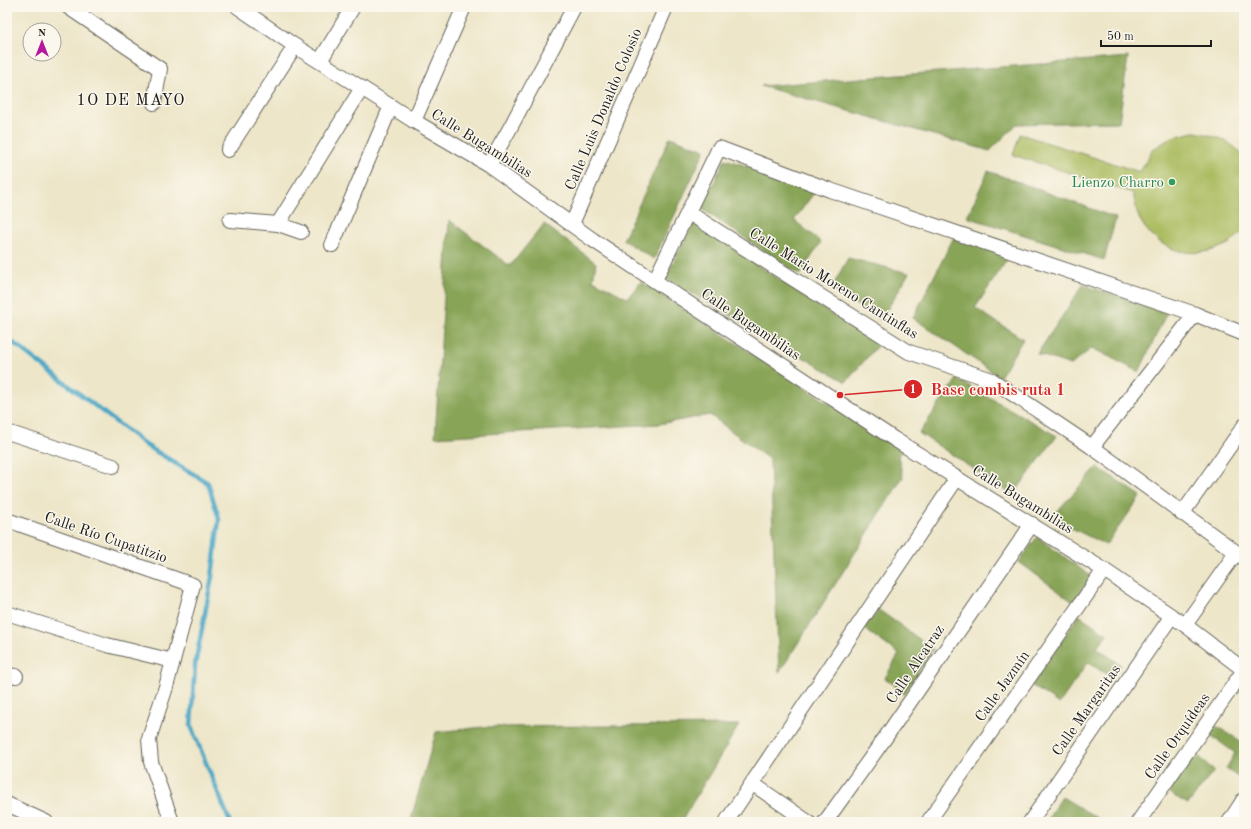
<svg xmlns="http://www.w3.org/2000/svg" width="1251" height="829" font-family="'Old Standard TT',serif">
<rect width="100%" height="100%" fill="#fbf7ec"/>
<filter id="ink" filterUnits="userSpaceOnUse"><feTurbulence type="fractalNoise" baseFrequency=".025" numOctaves="2"/><feDisplacementMap in="SourceGraphic" scale="8" xChannelSelector="R" yChannelSelector="G"/><feConvolveMatrix kernelMatrix="1 2 1 2 8 2 1 2 1" color-interpolation-filters="sRGB"/></filter>
<filter id="wash" filterUnits="userSpaceOnUse"><feTurbulence type="fractalNoise" baseFrequency=".012" numOctaves="4" result="noise"/><feDisplacementMap in="SourceGraphic" scale="16" xChannelSelector="R" yChannelSelector="G"/><feGaussianBlur stdDeviation="0.9" result="paint"/><feColorMatrix in="noise" values="0 0 0 0 0 0 0 0 0 0 0 0 0 0 0 0 0 1.4 0 .05"/><feComposite in="paint" operator="in"/></filter>
<g filter="url(#wash)">
<rect width="100%" height="100%" fill="#ede6c9"/>
<!-- green -->
<path fill="#abbc60" stroke="#646c3e" d="M 1195,132 C 1215,136 1231,140 1244,157 L 1244,230 C 1239,235 1234,241 1228,244 C 1195,261 1159,253 1140,220 C 1136,212 1135,201 1133,193 L 1013,155 L 1020,134 L 1140,172 L 1152,150 L 1172,137 Z"/>
<!-- forest -->
<g fill="#88a456" stroke="#526039">
<path d="M 1128,57 L 1119,122 L 1017,124 L 990,151 L 761,86 Z"/>
<path d="M 670,137 L 705,150 L 654,259 L 623,240 Z"/>
<path d="M 725,159 L 817,189 L 794,220 L 821,242 L 800,275 L 702,209 Z"/>
<path d="M 988,171 L 1116,218 L 1104,260 L 967,217 Z"/>
<path d="M 449,220 L 510,266 L 544,224 L 596,263 L 593,280 L 627,298 L 641,282 L 903,451 L 898,456 L 903,477 L 779,673 L 770,460 L 710,415 L 659,424 L 435,437 Z"/>
<path d="M 694,223 L 878,345 L 846,382 L 665,278 Z"/>
<path d="M 954,237 L 1010,255 L 975,308 L 1023,339 L 1000,377 L 913,318 Z"/>
<path d="M 848,258 L 909,273 L 881,320 L 831,289 Z"/>
<path d="M 1083,285 L 1167,312 L 1139,372 L 1092,348 L 1071,365 L 1037,354 Z"/>
<path d="M 957,379 L 1057,436 L 1013,495 L 919,433 Z"/>
<path d="M 1097,467 L 1141,496 L 1106,545 L 1051,518 Z"/>
<path d="M 1037,537 L 1092,577 L 1073,602 L 1019,562 Z"/>
<path d="M 879,610 L 933,649 L 904,694 L 885,678 L 899,654 L 863,628 Z"/>
<path d="M 1079,615 L 1107,634 L 1097,648 L 1121,665 L 1112,678 L 1088,662 L 1059,704 L 1031,685 Z"/>
<path d="M 739,725 L 681,822 L 410,822 L 436,732 L 484,727 Z"/>
<path d="M 1216,726 L 1244,743 L 1244,781 L 1226,769 L 1235,753 L 1209,734 Z"/>
<path d="M 1195,752 L 1214,771 L 1188,804 L 1169,793 Z"/>
<path d="M 1062,797 L 1104,822 L 1046,822 Z"/>
</g>
<g fill="none" stroke-linecap="round" stroke-linejoin="round">
<!-- stream -->
<path stroke="#46a6c5" stroke-width="4.5" d="M 7,338 L 147,446 L 208,483 L 219,519 L 212,577 L 195,665 L 191,726 L 230,822"/>
</g>
</g>
<g filter="url(#ink)">
<g fill="none" stroke-linecap="round" stroke-linejoin="round">
<!-- street casing -->
<g stroke="#656359" stroke-width="16">
<g id="street">
<path d="M 68,7 L 160,69 L 154,103"/>
<path d="M 238,7 L 295,46 L 414,121 L 489,165 L 593,240 L 894,439 L 1104,570 L 1185,625 L 1244,670"/>
<path d="M 320,61 L 353,7"/>
<path d="M 414,121 L 464,7"/>
<path d="M 228,150 L 295,46"/>
<path d="M 489,165 L 509,130 L 574,7"/>
<path d="M 689,213 L 909,352 L 992,380 L 1092,447 L 1244,558"/>
<path d="M 230,220 L 278,224 L 301,232"/>
<path d="M 278,224 L 362,88"/>
<path d="M 572,224 L 666,7"/>
<path d="M 332,245 L 391,106"/>
<path d="M 655,280 L 719,148 L 830,190 L 1195,314 L 1244,334"/>
<path d="M 7,432 L 113,466"/>
<path d="M 1092,447 L 1195,314"/>
<path d="M 1182,514 L 1244,426"/>
<path d="M 7,520 L 193,585 L 166,687 L 149,739 L 151,762 L 172,822"/>
<path d="M 7,613 L 107,645 L 173,661"/>
<path d="M 1185,625 L 1236,553"/>
<path d="M 7,675 L 16,676"/>
<path d="M 753,784 L 808,822"/>
<path d="M 7,804 L 46,822"/>
<path d="M 726,822 L 957,478"/>
<path d="M 825,822 L 885,738 L 1032,524"/>
<path d="M 928,822 L 1104,570"/>
<path d="M 1030,822 L 1171,617"/>
<path d="M 1138,822 L 1244,670"/>
<path d="M 1229,822 L 1244,799"/>
</g>
</g>
<!-- street -->
<use href="#street" stroke="#fff" stroke-width="14"/>
</g>
</g>
<!-- markers -->
<circle fill="#2e9e5b" stroke="#fbf7ec" stroke-width="1.5" cx="1172" cy="182" r="4"/>
<g text-anchor="middle" stroke-width="3" stroke-linejoin="round" paint-order="stroke">
<!-- street labels -->
<g font-size="15" fill="#1c1c1c" stroke="#fbf7ec">
<text transform="translate(603 109) rotate(-67)" y="5">Calle Luis Donaldo Colosio</text>
<text transform="translate(482 143) rotate(32)" y="5">Calle Bugambilias</text>
<text transform="translate(834 283) rotate(32)" y="5">Calle Mario Moreno Cantinflas</text>
<text transform="translate(751 324) rotate(34)" y="5">Calle Bugambilias</text>
<text transform="translate(1023 499) rotate(32)" y="5">Calle Bugambilias</text>
<text transform="translate(106 537) rotate(19)" y="5">Calle Río Cupatitzio</text>
<text transform="translate(915 664) rotate(-56)" y="5">Calle Alcatraz</text>
<text transform="translate(1002 686) rotate(-55)" y="5">Calle Jazmín</text>
<text transform="translate(1086 710) rotate(-55)" y="5">Calle Margaritas</text>
<text transform="translate(1177 736) rotate(-55)" y="5">Calle Orquídeas</text>
</g>
<!-- leisure labels -->
<g font-size="15" fill="#27864d" stroke="#fbf7ec" text-anchor="end">
<text x="1164" y="187">Lienzo Charro</text>
</g>
<!-- neighbourhood labels -->
<g font-size="16" letter-spacing="1" fill="#1c1c1c" stroke="#fbf7ec">
<text x="131" y="105">1O DE MAYO</text>
</g>
</g>
<!-- callouts -->
<path fill="none" stroke="#d62828" stroke-width="1.5" d="M840 395L913 389"/>
<g fill="#d62828" stroke="#fbf7ec" stroke-width="1.5">
<circle cx="840" cy="395" r="4"/>
<circle cx="913" cy="389" r="10"/>
</g>
<g font-size="12" text-anchor="middle" font-weight="bold" fill="#fff">
<text x="913" y="393">1</text>
</g>
<g font-size="16" text-anchor="middle" font-weight="bold" fill="#d62828" stroke="#fbf7ec" stroke-width="3" stroke-linejoin="round" paint-order="stroke">
<text x="998" y="395">Base combis ruta 1</text>
</g>
<!-- margin -->
<rect width="1251" height="829" fill="none" stroke="#fbf7ec" stroke-width="24"/>
<!-- north arrow -->
<g transform="translate(42 42)"><circle r="19" fill="#fbf7ec" stroke="#a29f99"/>
<path d="M0-3L7 15L0 10L-7 15Z" fill="#b5179e"/>
<text y="-6" font-size="11" font-weight="bold" text-anchor="middle" fill="#1c1c1c">N</text>
</g>
<!-- scale -->
<path d="M1101 40v6h110v-6" fill="none" stroke="#1c1c1c" stroke-width="2"/>
<text x="1107" y="40" font-size="12" fill="#1c1c1c" stroke="#fbf7ec" stroke-width="3" paint-order="stroke">50 m</text>
</svg>
